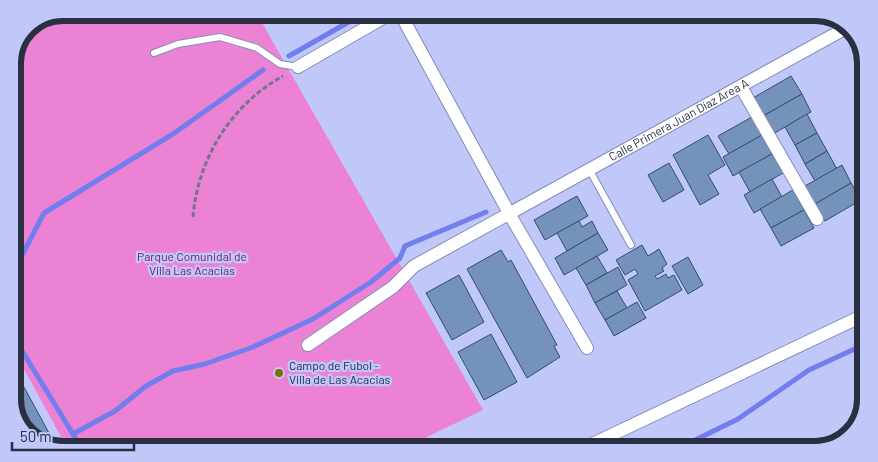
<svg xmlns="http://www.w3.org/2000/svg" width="878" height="462" font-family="Barlow,sans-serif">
<rect width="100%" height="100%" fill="#bfc8f9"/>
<!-- green -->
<path fill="#ec82d4" d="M 63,13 L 257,14 L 483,410 L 406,447 L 65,444 L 13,349 L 13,60 L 28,27 Z"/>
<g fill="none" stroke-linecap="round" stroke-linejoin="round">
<!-- stream -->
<g stroke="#727eed" stroke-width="5">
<path d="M 289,56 L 361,15"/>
<path d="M 13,279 L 17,265 L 44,213 L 173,134 L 263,70"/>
<path d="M 13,336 L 79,444"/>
<path d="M 73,434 L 115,411 L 146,386 L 173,371 L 205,364 L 253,347 L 313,319 L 371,282 L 400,258 L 405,246 L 486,212"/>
<path d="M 677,449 L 738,419 L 809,370 L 861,346"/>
</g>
</g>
<!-- building -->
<g fill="#7592ba" stroke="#324d71">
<path d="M 791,76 L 802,94 L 763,116 L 753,98 Z"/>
<path d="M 802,94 L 811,112 L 773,134 L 763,116 Z"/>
<path d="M 807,114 L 817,133 L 795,145 L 785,127 Z"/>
<path d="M 752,117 L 762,135 L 729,154 L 718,136 Z"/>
<path d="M 817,133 L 827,151 L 805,164 L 795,145 Z"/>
<path d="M 708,135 L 725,165 L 708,175 L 719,194 L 700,205 L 673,155 Z"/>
<path d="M 762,135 L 772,154 L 733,176 L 723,157 Z"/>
<path d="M 827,151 L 837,169 L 815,181 L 805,164 Z"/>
<path d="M 772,154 L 783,173 L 750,192 L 739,172 Z"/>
<path d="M 669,163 L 684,190 L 663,202 L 648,175 Z"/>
<path d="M 842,165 L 851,183 L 815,204 L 805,186 Z"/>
<path d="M 772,179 L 782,197 L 754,213 L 744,195 Z"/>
<path d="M 851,183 L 861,200 L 825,221 L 815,204 Z"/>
<path d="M 793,190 L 804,210 L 771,228 L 760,209 Z"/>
<path d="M 577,196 L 588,216 L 545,240 L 534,220 Z"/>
<path d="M 804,210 L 814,228 L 781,246 L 771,228 Z"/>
<path d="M 579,221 L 582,227 L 592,221 L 598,233 L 567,251 L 557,233 Z"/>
<path d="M 598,233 L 608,250 L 564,275 L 555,258 Z"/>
<path d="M 642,245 L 648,256 L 659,249 L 667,264 L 662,268 L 664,271 L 655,276 L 657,279 L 666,274 L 668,278 L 674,275 L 682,290 L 645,311 L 628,280 L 638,274 L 635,269 L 625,275 L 616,260 Z"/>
<path d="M 501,250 L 508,262 L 511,260 L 557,345 L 554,346 L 560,357 L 527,378 L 467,269 Z"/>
<path d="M 597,256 L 607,273 L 586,285 L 576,268 Z"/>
<path d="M 688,257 L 703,285 L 688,294 L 672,266 Z"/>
<path d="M 618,267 L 627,285 L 595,303 L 586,285 Z"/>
<path d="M 459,275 L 484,322 L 452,340 L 426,293 Z"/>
<path d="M 617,291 L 627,308 L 605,320 L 595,303 Z"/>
<path d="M 637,302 L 646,318 L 614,336 L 605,320 Z"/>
<path d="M 491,334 L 517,382 L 484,400 L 458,352 Z"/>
<path d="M 13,367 L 55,444 L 41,444 L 21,427 L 13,402 Z"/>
</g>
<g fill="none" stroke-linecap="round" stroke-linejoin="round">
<!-- lane casing -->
<g stroke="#848cba" stroke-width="8">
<g id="lane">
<path d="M 154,53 L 178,44 L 220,37 L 257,48 L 280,64 L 298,67"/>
<path d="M 590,171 L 631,245"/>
</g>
</g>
<!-- street casing -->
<g stroke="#848cba" stroke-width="14">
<g id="street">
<path d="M 401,15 L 510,215 L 587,348"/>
<path d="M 298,67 L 388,15"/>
<path d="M 741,87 L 817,219"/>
<path id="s1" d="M 308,345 L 393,287 L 414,266 L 848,27"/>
<path d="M 584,448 L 862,316"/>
</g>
</g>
<!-- path -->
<path stroke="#6e7595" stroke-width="3" stroke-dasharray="5 2.5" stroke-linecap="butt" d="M 193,217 C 198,158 231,105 283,76"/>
<!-- lane -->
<use href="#lane" stroke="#fff" stroke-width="6"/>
<!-- street -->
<use href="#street" stroke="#fff" stroke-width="12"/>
</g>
<!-- markers -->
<circle fill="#7f6c06" stroke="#bfc8f9" stroke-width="2" cx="279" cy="373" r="5"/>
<g text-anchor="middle" stroke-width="4.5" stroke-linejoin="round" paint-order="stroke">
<!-- street labels -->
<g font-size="12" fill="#2b2f42" stroke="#bfc8f9">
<text dy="4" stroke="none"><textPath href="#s1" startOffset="435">Calle Primera Juan Díaz Área A</textPath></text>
</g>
<!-- park labels -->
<g font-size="12" fill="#761566" stroke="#bfc8f9">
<text x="192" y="261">Parque Comunidal de<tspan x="192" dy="14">Villa Las Acacias</tspan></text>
</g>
<!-- poi labels -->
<g font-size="12" fill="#2b2f42" stroke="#bfc8f9" text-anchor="start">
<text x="289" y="370">Campo de Fubol -<tspan x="289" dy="14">Villa de Las Acacias</tspan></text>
</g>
</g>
<!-- crop -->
<path d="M0 0H878V462H0ZM63 21H815A42 42 0 0 1 857 63V399A42 42 0 0 1 815 441H63A42 42 0 0 1 21 399V63A42 42 0 0 1 63 21Z" fill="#bfc8f9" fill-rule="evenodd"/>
<path fill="none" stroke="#2b2f42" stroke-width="6" d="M63 21H815A42 42 0 0 1 857 63V399A42 42 0 0 1 815 441H63A42 42 0 0 1 21 399V63A42 42 0 0 1 63 21Z"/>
<!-- scale -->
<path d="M12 442v8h122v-8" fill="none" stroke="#2b2f42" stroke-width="2.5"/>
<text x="20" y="442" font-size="15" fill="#2b2f42" stroke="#bfc8f9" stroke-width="4" paint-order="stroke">50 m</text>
</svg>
